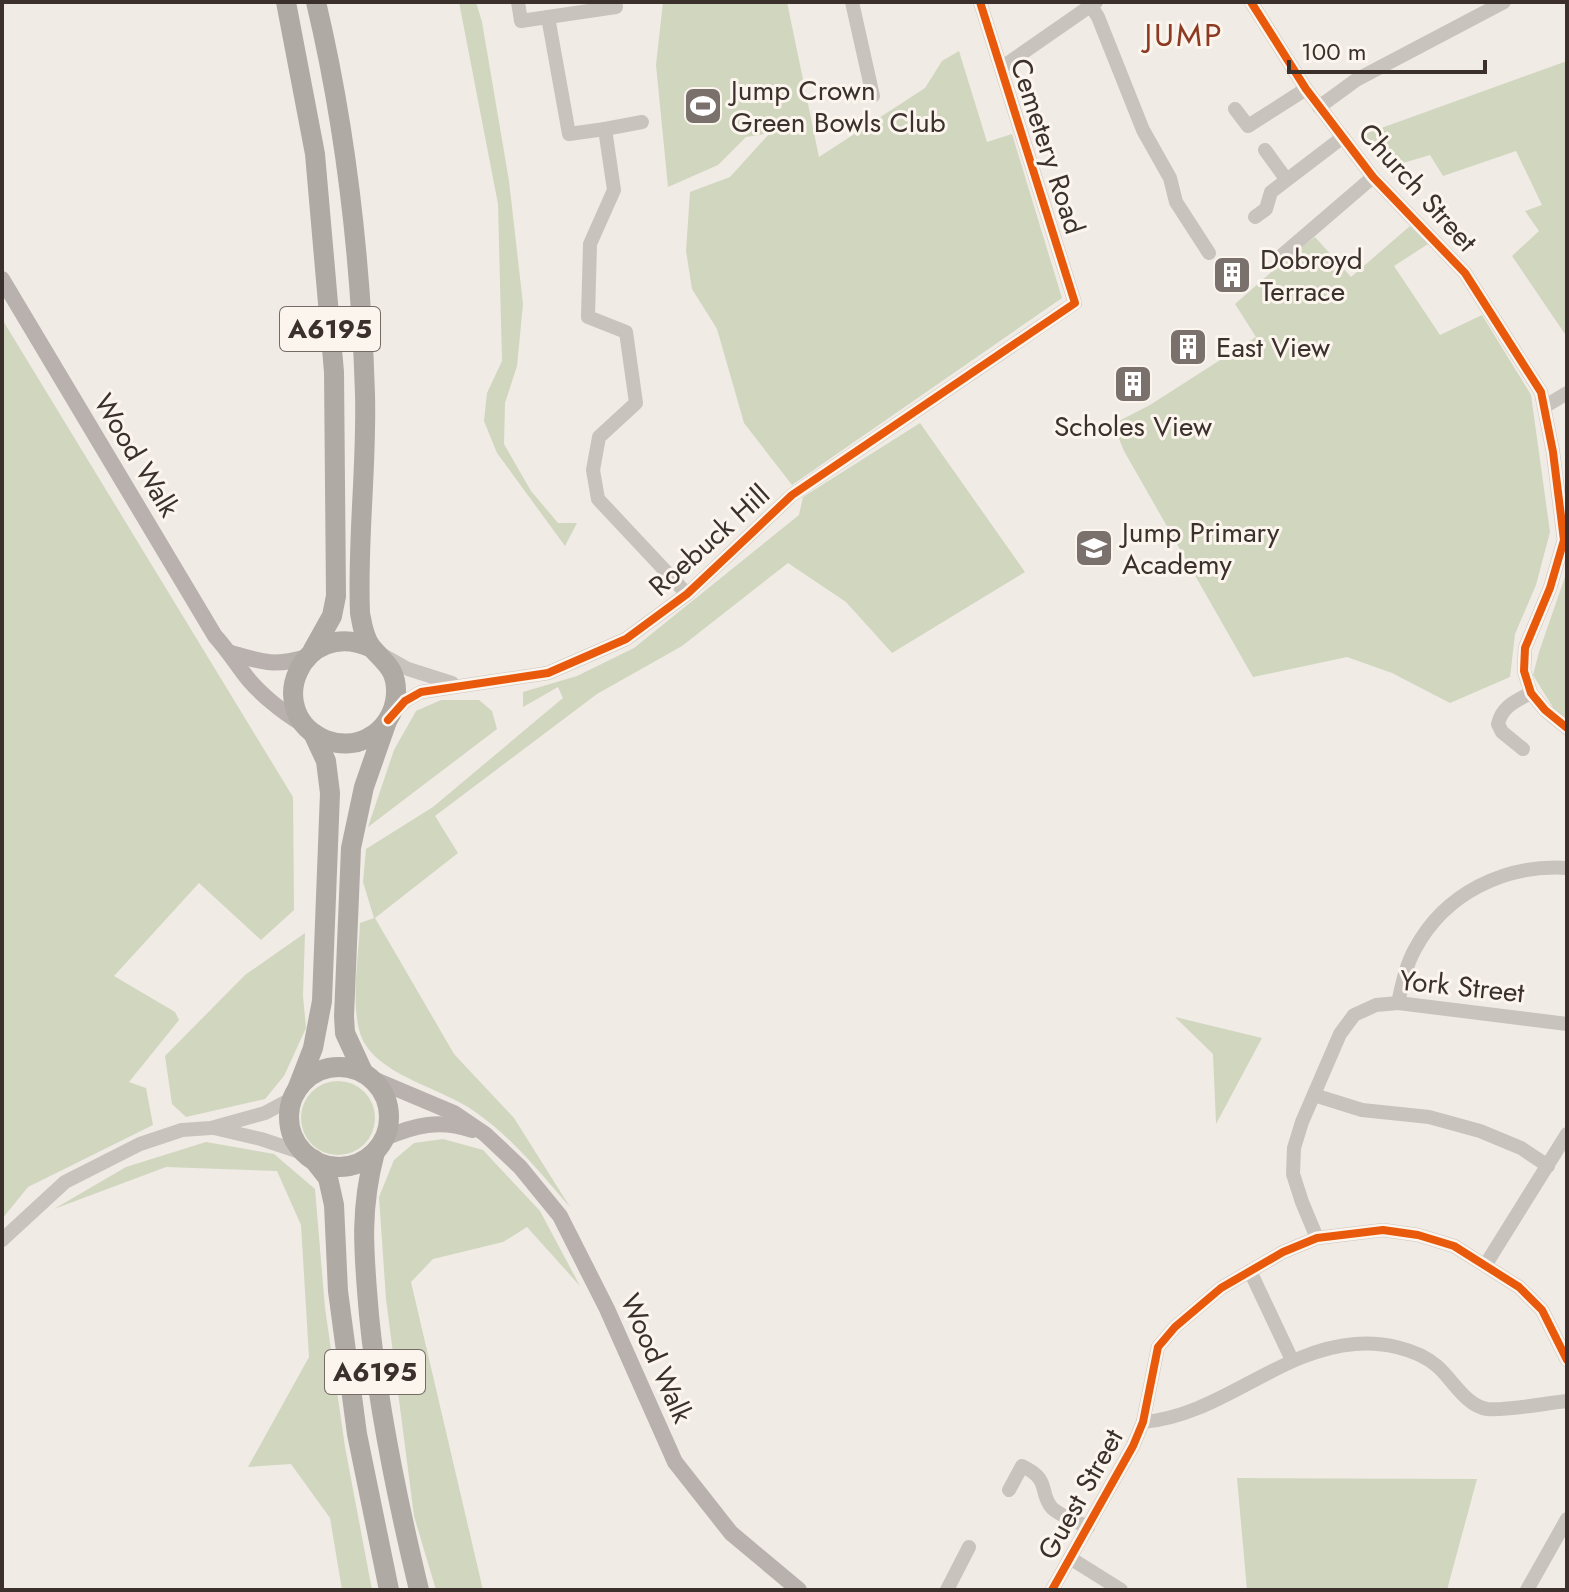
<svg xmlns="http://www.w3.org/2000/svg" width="1569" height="1592" font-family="Jost,sans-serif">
<rect width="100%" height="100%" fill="#f0ebe5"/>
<!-- green -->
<g fill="#d1d6bf">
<path d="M 459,2 L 476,2 L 482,22 L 509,181 L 523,304 L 517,366 L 505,403 L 504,444 L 531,491 L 558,523 L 577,523 L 565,546 L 497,453 L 484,421 L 487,393 L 502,361 L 498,204 Z"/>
<path d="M 663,2 L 787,2 L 819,157 L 925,88 L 942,61 L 959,51 L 987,142 L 1012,134 L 1062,298 L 792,485 L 744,423 L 717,329 L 692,289 L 686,251 L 690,192 L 730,177 L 770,133 L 746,137 L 718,165 L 668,187 L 656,65 Z"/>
<path d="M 1567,61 L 1567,337 L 1512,256 L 1539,231 L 1525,211 L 1542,205 L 1516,151 L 1443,176 L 1430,155 L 1386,168 L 1362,135 Z"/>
<path d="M 1410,226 L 1428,244 L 1394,266 L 1440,335 L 1482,315 L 1531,395 L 1550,532 L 1536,585 L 1515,634 L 1510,677 L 1450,703 L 1392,673 L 1347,657 L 1253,677 L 1124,451 L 1113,424 L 1150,405 L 1256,337 L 1235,304 L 1292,254 L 1315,237 L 1351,277 Z"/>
<path d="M 2,319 L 293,797 L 294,910 L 261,940 L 199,883 L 114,976 L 175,1012 L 179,1020 L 129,1082 L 146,1088 L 153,1125 L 28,1187 L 2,1219 Z"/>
<path d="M 920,423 L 1025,572 L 892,653 L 846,602 L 788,563 L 682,646 L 597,694 L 435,816 L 458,853 L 375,918 L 454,1054 L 514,1118 L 570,1207 C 540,1173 512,1137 474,1111 C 443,1089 385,1077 365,1044 C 348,1017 359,955 360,923 L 374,918 L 363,882 L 366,849 L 433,807 L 563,698 L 558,687 L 523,707 L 523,692 L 577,676 L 634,648 L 799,515 L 803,497 Z"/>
<path d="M 1567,571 L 1567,720 L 1554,709 L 1533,675 L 1539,652 Z"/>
<path d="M 441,700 L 479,700 L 492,711 L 497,729 L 368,827 L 394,750 L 416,711 Z"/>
<path d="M 305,933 L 303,996 L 306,1028 L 284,1076 L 265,1099 L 186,1117 L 172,1104 L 165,1056 L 245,975 Z"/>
<path d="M 1175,1017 L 1262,1038 L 1216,1124 L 1213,1054 Z"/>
<circle cx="338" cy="1118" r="37"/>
<path d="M 443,1139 L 483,1150 L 540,1211 L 580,1286 L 527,1227 L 503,1242 L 433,1259 L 411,1282 L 483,1590 L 436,1590 L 414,1516 L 386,1299 L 379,1197 L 394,1160 L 414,1143 Z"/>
<path d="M 206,1142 L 274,1154 L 315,1189 L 325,1308 L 345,1447 L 372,1590 L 342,1590 L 330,1518 L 291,1464 L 248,1467 L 309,1357 L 301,1225 L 277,1171 L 166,1167 L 54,1209 L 126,1167 Z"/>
<path d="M 1237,1478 L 1477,1479 L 1447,1590 L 1247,1590 Z"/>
</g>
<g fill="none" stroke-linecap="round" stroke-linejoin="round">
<!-- minor -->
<g stroke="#c9c3be" stroke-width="14">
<path d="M 518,2 L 521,21 L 616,7 L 615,2"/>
<path d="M 852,2 L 873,96"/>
<path d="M 1251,2 L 1306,89 L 1373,177 L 1465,273 L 1541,392 L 1553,452 L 1564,540 L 1550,588 L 1525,648 L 1524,671 L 1531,693 L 1545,710 L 1567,728"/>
<path d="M 1091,6 L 1098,17 L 1143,130 L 1170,178 L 1176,202 L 1209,253"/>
<path d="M 548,17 L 569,134 L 605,129 L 614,190 L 590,244 L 588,317 L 626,332 L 636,403 L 599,437 L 593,470 L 598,499 L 687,594"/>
<path d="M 1001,68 L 1096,2"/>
<path d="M 1319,107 L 1356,80 L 1504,2"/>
<path d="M 1235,109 L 1248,126 L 1306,89"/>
<path d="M 605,129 L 642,122"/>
<path d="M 1265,150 L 1286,179"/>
<path d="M 1255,217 L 1266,209 L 1271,192 L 1343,137"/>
<path d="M 1281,256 L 1373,177"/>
<path d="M 1544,407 L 1567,393"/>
<path d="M 383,655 L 408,669 L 452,683"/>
<path d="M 393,713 L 405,701 L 421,692 L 548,673 L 626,639 L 687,594 L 792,495 L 1075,303 L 980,2"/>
<path d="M 1523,749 L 1502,732 L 1498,724 C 1502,706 1516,701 1531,693"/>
<path d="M 1398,1003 C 1402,985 1406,965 1415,949 C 1445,893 1505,864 1567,868"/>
<path d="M 1314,1095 L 1362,1110 L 1429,1117 L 1480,1131 L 1521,1148 L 1548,1166"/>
<path d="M 214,1128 L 261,1139 L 306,1154"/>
<path d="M 1317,1238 L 1302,1202 L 1293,1174 L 1294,1148 L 1302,1122 L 1340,1034 L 1354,1015 L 1376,1005 L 1398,1003 L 1567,1024"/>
<path d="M 2,1240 L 65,1182 L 140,1144 L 182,1130 L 211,1128 L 265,1113 L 293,1098"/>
<path d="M 1486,1264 L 1567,1134"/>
<path d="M 1250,1271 L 1292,1360"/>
<path d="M 1143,1422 C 1220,1416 1278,1350 1355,1344 C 1382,1342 1416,1348 1437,1366 C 1453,1380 1466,1406 1487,1409 C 1507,1411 1546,1403 1567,1401"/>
<path d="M 1009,1490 L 1022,1466 C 1052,1480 1038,1492 1052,1508 C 1060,1516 1078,1522 1088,1527"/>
<path d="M 1070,1558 L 1121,1590"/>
<path d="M 947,1590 L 969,1547"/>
<path d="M 1052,1590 L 1133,1446 L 1143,1422 L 1158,1347 L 1175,1327 L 1221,1288 L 1283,1252 L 1317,1238 L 1383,1230 L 1418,1235 L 1454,1246 L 1519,1287 L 1542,1310 L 1567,1360"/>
<path d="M 1527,1590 L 1567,1519"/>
</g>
<!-- major -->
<g stroke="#b8b1ad" stroke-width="16">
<path d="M 2,279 L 215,636 C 226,648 233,659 242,671 C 257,692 282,712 304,725"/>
<path d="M 231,653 C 262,662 275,667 307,657"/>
<path d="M 371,1078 L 454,1113 L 485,1134 L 520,1167 L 560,1216 L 607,1309 L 675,1462 L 731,1533 L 799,1590"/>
<path d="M 385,1138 C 415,1125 440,1119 472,1130"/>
</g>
<!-- highway -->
<g stroke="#afaaa4" stroke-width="20">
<path d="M 286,2 L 315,154 L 334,372 L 336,596 L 332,616 L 313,650"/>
<path d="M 316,2 C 346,128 361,265 365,394 C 367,467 357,540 360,613 C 362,624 364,639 372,648 C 386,664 397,670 396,694 C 395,713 384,730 368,738 C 355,745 339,745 326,740 C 261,714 301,615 372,648"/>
<circle cx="339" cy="1117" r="50"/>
<path d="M 363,1072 L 345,1033 L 344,1016 L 351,848 L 364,787 L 386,724"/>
<path d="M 296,1092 L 313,1048 L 322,1001 L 330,793 L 326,761 L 313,733"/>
<path d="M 375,1152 C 359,1212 364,1254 369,1315 C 378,1408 397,1499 419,1590"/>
<path d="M 313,1159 L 328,1178 L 334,1205 L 338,1291 L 357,1434 L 389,1590"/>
</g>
<!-- cycleway casing -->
<g stroke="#fbf5ee" stroke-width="13">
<g id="cycleway">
<path d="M 1251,2 L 1306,89 L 1373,177 L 1465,273 L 1541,392 L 1553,452 L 1564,540 L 1550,588 L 1525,648 L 1524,671 L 1531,693 L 1545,710 L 1567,728"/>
<path d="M 388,720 L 405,701 L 421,692 L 548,673 L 626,639 L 687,594 L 792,495 L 1075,303 L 980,2"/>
<path d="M 1052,1590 L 1133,1446 L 1143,1422 L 1158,1347 L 1175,1327 L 1221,1288 L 1283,1252 L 1317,1238 L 1383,1230 L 1418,1235 L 1454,1246 L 1519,1287 L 1542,1310 L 1567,1360"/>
</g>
</g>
<!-- cycleway -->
<use href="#cycleway" stroke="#e8590c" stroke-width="8"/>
</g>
<!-- icons -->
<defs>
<g id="stadium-square" transform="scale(2)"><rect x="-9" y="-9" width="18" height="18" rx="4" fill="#7a716c" stroke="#fbf5ee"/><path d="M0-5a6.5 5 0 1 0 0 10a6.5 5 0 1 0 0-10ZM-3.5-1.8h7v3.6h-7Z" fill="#fff"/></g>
<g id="building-square" transform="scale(2)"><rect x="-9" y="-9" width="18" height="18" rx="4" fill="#7a716c" stroke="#fbf5ee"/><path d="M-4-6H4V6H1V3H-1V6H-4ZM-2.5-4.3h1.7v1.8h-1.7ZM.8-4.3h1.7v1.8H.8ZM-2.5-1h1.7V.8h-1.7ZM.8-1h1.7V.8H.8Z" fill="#fff"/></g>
<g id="school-square" transform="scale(2)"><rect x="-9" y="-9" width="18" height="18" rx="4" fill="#7a716c" stroke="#fbf5ee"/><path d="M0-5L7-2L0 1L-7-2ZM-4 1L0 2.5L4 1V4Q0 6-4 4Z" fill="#fff"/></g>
</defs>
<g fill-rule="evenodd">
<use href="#stadium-square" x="703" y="106"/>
<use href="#building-square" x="1232" y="275"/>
<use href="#building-square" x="1188" y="347"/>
<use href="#building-square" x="1133" y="384"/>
<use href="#school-square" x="1094" y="548"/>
</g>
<g text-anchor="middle" stroke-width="6" stroke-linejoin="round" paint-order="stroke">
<!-- shield labels -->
<g fill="#fbf5ee" stroke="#756b66" stroke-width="2">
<rect x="280" y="307" width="100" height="44" rx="6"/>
<rect x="325" y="1350" width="100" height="44" rx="6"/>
</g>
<g font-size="26" font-weight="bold" fill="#3b302b">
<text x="330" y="338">A6195</text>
<text x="375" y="1381">A6195</text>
</g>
<!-- poi labels -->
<g font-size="28" fill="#3b302b" stroke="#fbf5ee" text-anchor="start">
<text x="731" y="100">Jump Crown<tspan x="731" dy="32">Green Bowls Club</tspan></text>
<text x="1260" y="269">Dobroyd<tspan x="1260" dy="32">Terrace</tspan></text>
<text x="1216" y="357">East View</text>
<text x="1133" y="436" text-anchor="middle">Scholes View</text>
<text x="1122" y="542">Jump Primary<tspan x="1122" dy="32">Academy</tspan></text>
</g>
<!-- street labels -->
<g font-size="28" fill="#3b302b" stroke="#fbf5ee">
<text transform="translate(1048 146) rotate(72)" y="10">Cemetery Road</text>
<text transform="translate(1418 187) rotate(48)" y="10">Church Street</text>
<text transform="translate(137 455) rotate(59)" y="10">Wood Walk</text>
<text transform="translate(709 540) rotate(-42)" y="10">Roebuck Hill</text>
<text transform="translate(1462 986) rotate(6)" y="10">York Street</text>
<text transform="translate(657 1358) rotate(66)" y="10">Wood Walk</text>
<text transform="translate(1080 1494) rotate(-61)" y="10">Guest Street</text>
</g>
<!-- quarter labels -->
<g font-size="32" letter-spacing="2" fill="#8c3b22" stroke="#fbf5ee">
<text x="1184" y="46">JUMP</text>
</g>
</g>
<!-- border -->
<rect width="1569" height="1592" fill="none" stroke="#3b302b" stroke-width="8"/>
<!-- scale -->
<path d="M1289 60v12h196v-12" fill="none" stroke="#3b302b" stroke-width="4"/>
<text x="1301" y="60" font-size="24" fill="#3b302b" stroke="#fbf5ee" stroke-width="6" paint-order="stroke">100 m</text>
</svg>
